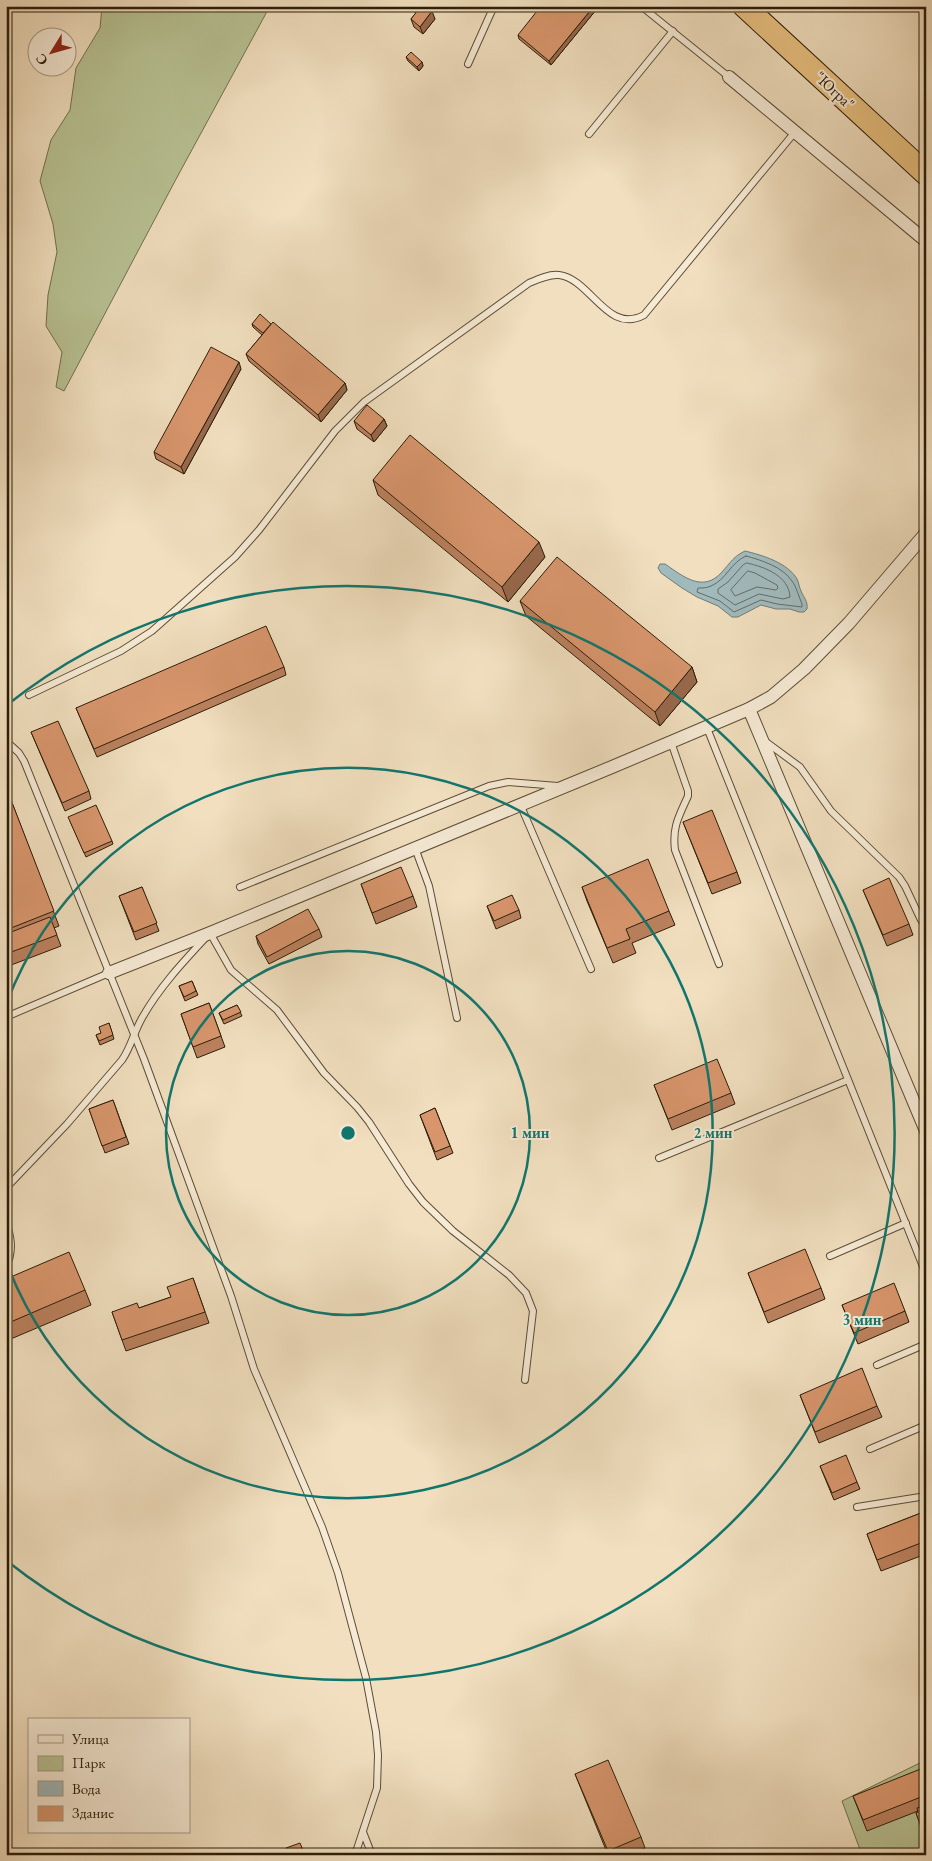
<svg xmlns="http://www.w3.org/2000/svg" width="932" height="1861" font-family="'EB Garamond',serif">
<rect width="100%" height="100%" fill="#f1dfbf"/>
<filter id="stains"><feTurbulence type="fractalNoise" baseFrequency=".004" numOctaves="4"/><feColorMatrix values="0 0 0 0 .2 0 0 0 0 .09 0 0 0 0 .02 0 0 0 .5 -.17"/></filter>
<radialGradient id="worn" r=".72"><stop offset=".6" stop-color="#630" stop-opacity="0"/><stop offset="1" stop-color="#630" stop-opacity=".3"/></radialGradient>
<!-- green -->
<g fill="#b8c294" stroke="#72704e">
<path d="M 102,6 L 270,6 L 175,181 L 64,391 L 56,387 L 62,352 L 46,326 L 48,295 L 57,252 L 53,224 L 40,181 L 51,140 L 70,110 L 76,68 L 100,28 Z"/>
<path d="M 926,1760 L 926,1855 L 862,1855 L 842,1801 Z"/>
</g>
<!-- water -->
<path fill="#a0babd" stroke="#717b75" d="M 745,551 C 762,555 788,563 797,579 C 799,583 799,587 801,591 C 804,598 808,601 807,609 L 804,612 L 799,612 L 790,609 L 776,609 L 761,605 L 738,617 L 732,617 L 718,606 L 697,597 L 682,588 L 661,573 L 658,568 L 660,564 L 665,564 C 684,577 703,593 722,572 C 730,563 734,556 745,551 Z"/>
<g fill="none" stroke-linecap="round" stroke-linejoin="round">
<!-- shore -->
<g stroke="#666c63" stroke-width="1">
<path d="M 746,556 C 761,560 783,567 792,581 C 796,586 799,597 802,604 L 802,607 L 777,604 L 761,600 L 734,612 L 720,601 L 697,592 L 698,588 C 702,588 707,588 711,586 C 726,580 731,562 746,556 Z"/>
<path d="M 747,563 C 765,567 789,576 790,597 L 783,599 L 759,594 L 735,605 L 718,593 L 718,589 L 728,582 L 743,565 Z"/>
<path d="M 748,571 L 755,573 L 777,585 L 778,588 L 776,590 L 757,587 L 735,596 L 731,590 Z"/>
</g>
<!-- lane casing -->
<g stroke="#5c4e36" stroke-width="8">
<g id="lane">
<path d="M 641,6 L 729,77"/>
<path d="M 468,64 L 494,6"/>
<path d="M 589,134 L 673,31"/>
<path d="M 29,695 L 121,651 L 152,631 L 235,557 L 259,530 L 335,431 L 364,402 L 529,283 C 538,279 549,274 559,275 C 591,279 607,335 644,315 L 795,132"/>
<path d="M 707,728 L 926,1274"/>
<path d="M 6,741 L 19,753 L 24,761 L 144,1059 L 231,1296 L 254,1369 L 322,1527 L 338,1573 L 366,1678 L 376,1732 L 378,1755 L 377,1788 L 355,1855"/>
<path d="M 671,742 L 688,791 L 688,796 C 679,816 672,827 675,850 L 719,964"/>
<path d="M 766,742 L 800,767 L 831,811 L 899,877 L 905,886 L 921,920"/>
<path d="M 520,804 L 591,969"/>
<path d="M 415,848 L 429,886 L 457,1018"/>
<path d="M 240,887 L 489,786 L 508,782 L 558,786"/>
<path d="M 6,1017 L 109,973"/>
<path d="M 659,1158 L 848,1080"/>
<path d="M 6,1188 L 67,1124 L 122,1060 C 131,1047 134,1032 142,1018 C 160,986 185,960 210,933 L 231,970 L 277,1010 L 324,1073 L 357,1107 L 369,1122 L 409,1184 L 423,1202 L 453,1231 L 509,1275 L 526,1293 L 533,1311 L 525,1380"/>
<path d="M 6,1221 C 11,1237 14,1251 6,1267"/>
<path d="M 830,1256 L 906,1223"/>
<path d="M 877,1365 L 926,1344"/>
<path d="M 870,1449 L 926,1425"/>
<path d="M 857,1507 L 926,1496"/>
<path d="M 363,1832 L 372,1855"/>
</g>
</g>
<!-- street casing -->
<g stroke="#5c4e36" stroke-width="14">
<g id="street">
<path d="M 729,77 L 926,241"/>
<path d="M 749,709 L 926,1131"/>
<path d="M 109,973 L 210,933 L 612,767 L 749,709 L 771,697 L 804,669 L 849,623 L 926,533"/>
</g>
</g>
<!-- highway casing -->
<g stroke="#2b1d09" stroke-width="24">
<path id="highway" d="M 744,6 L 926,174"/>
</g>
<!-- lane -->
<use href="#lane" stroke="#f6ead5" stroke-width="6"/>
<!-- street -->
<use href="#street" stroke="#f6ead5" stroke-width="12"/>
<!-- highway -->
<use href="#highway" stroke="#e8c080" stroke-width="22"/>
</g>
<!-- wall -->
<g fill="#bb815e" stroke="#2b1d09">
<path d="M 409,6 L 426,6 L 435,19 L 423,34 L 414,27 L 411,19 L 416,13 L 410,9 Z"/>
<path d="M 596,10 L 551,65 L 519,39 L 518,35 Z"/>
<path d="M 406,57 L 422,62 L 423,66 L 419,71 L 408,61 Z"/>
<path d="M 252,324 L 345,383 L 347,390 L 321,422 L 249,361 L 246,354 L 262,335 L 253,327 Z"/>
<path d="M 241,369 L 184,474 L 156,459 L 154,452 Z"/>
<path d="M 384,419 L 387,426 L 374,442 L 357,429 L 354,421 Z"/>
<path d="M 373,480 L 545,557 L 508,602 L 378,495 Z"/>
<path d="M 520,601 L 692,667 L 697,682 L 660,726 L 526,616 Z"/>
<path d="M 284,667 L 286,675 L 97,757 L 76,708 Z"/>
<path d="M 31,732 L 89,791 L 91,799 L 65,811 Z"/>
<path d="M 6,787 L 59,926 L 54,928 L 61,946 L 6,967 Z"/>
<path d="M 70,821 L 112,841 L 113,844 L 86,857 Z"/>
<path d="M 683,822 L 737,872 L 741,883 L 712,894 Z"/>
<path d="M 361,884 L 413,896 L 417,907 L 376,924 Z"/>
<path d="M 142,887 L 159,931 L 136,940 L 119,896 Z"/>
<path d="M 582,887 L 669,911 L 675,925 L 632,943 L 636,953 L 613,963 L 587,901 Z"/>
<path d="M 863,890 L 909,924 L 913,935 L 887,946 Z"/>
<path d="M 487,906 L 519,910 L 521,918 L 496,929 Z"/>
<path d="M 319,929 L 322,937 L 269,964 L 258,944 L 256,936 Z"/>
<path d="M 192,981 L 198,995 L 185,1001 L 179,986 Z"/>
<path d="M 209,1003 L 225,1047 L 197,1058 L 181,1014 Z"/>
<path d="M 237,1005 L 242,1016 L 224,1024 L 219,1013 Z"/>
<path d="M 109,1023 L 114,1039 L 100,1045 L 96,1035 L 101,1033 Z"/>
<path d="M 654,1085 L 731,1093 L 735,1104 L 672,1130 Z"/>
<path d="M 113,1100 L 129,1144 L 105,1153 L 89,1109 Z"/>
<path d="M 435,1108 L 453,1153 L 437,1160 L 420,1115 Z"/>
<path d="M 748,1273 L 821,1288 L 825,1299 L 768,1323 Z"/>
<path d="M 193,1278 L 209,1323 L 126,1351 L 112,1312 L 139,1308 L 171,1297 Z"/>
<path d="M 6,1279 L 85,1290 L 91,1305 L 6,1341 Z"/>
<path d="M 842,1305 L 905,1311 L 909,1322 L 858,1344 Z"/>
<path d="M 800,1395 L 877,1406 L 882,1417 L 819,1443 Z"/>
<path d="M 820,1466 L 857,1482 L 860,1489 L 834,1500 Z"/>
<path d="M 926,1511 L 926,1554 L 881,1571 L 867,1534 Z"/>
<path d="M 575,1774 L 641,1837 L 645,1848 L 629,1855 L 608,1855 Z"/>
<path d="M 926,1774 L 926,1839 L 916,1813 L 918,1813 L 918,1811 L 867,1831 L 853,1796 Z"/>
</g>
<!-- shaded-wall -->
<g fill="#98694c" stroke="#2b1d09">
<path d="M 594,6 L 596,10 L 551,65 L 549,61 Z"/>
<path d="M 432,11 L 435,19 L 423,34 L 420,27 Z"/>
<path d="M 422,62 L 423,66 L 419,71 L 417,67 Z"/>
<path d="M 239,362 L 241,369 L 184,474 L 181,467 Z"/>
<path d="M 345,383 L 347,390 L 321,422 L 318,415 Z"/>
<path d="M 384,419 L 387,426 L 374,442 L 371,435 Z"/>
<path d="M 539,542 L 545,557 L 508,602 L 502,587 Z"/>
<path d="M 692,667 L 697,682 L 660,726 L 655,712 Z"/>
</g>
<!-- building -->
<g fill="#d9966d" stroke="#2b1d09">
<path d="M 413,6 L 426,6 L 432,11 L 420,27 L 411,19 L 418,10 Z"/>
<path d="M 541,6 L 594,6 L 549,61 L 518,35 Z"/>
<path d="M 411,52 L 422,62 L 417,67 L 406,57 Z"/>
<path d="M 260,314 L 271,324 L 263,333 L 252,324 Z"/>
<path d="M 273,322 L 345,383 L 318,415 L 246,354 Z"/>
<path d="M 211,347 L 239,362 L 181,467 L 154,452 Z"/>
<path d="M 367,405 L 384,419 L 371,435 L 354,421 Z"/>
<path d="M 410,435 L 539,542 L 502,587 L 373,480 Z"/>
<path d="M 557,557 L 692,667 L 655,712 L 520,601 Z"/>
<path d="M 266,626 L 284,667 L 94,749 L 76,708 Z"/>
<path d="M 58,721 L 89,791 L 62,803 L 31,732 Z"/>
<path d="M 6,787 L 54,911 L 6,930 Z"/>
<path d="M 96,805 L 112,841 L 84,853 L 68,817 Z"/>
<path d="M 712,810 L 737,872 L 708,883 L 683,822 Z"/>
<path d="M 648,859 L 669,911 L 626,929 L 630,939 L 607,948 L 582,887 Z"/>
<path d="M 401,867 L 413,896 L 372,913 L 361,884 Z"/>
<path d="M 889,878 L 909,924 L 883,935 L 863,890 Z"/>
<path d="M 142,887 L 157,923 L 134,932 L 119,896 Z"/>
<path d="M 512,895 L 519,910 L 494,921 L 487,906 Z"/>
<path d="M 308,909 L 319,929 L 267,957 L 256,936 Z"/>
<path d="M 50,917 L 57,935 L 6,954 L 6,934 Z"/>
<path d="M 192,981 L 196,991 L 184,997 L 179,986 Z"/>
<path d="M 209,1003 L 221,1036 L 193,1047 L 181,1014 Z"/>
<path d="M 237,1005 L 241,1012 L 223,1020 L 219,1013 Z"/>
<path d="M 109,1023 L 113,1035 L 99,1041 L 96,1035 L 101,1033 L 99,1027 Z"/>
<path d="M 717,1059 L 731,1093 L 668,1119 L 654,1085 Z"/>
<path d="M 113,1100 L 126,1137 L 102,1146 L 89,1109 Z"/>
<path d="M 435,1108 L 450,1146 L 435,1152 L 420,1115 Z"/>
<path d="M 805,1249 L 821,1288 L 764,1312 L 748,1273 Z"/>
<path d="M 69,1252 L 85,1290 L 6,1324 L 6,1279 Z"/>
<path d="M 193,1278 L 205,1312 L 122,1340 L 112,1312 L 137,1303 L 139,1308 L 171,1297 L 167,1287 Z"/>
<path d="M 894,1283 L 905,1311 L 854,1333 L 842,1305 Z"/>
<path d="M 862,1368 L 877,1406 L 815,1432 L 800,1395 Z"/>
<path d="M 846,1455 L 857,1482 L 832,1493 L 820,1466 Z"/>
<path d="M 926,1511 L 926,1541 L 877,1560 L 867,1534 Z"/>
<path d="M 608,1760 L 641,1837 L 608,1851 L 575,1774 Z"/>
<path d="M 923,1768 L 926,1774 L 926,1795 L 863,1820 L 853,1796 Z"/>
<path d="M 926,1805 L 926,1832 L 923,1833 L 916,1813 L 918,1812 L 917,1808 Z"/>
<path d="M 300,1843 L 305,1855 L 289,1855 L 286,1848 Z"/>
</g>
<!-- distance rings -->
<g fill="none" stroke="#0f766e" stroke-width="2.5">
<circle cx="348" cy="1133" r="182"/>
<path d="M7 1002A365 365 0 1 1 7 1264"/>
<path d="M7 705A547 547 0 1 1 7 1561"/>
</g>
<g text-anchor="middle" stroke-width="4" stroke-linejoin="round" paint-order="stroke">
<!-- street labels -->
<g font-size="16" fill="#2b1d09" stroke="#f6ead5">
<text transform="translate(835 90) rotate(43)" y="6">"Югра"</text>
</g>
</g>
<circle cx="348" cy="1133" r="8" fill="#0f766e" stroke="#f6ead5" stroke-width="2.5"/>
<g font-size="15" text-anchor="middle" font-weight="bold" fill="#0f766e" stroke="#f6ead5" stroke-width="4" stroke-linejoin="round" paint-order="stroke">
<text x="530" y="1138">1 мин</text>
<text x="713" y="1138">2 мин</text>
<text x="862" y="1325">3 мин</text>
</g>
<!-- margin -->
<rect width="932" height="1861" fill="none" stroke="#f1dfbf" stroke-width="25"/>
<rect x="8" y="8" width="917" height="1846" fill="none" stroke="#2b1d09" stroke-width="2.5"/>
<rect x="12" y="12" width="907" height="1836" fill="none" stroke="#2b1d09"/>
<!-- legend -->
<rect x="28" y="1718" width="162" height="115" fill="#f6ead5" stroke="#a59883"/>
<rect x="38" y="1735" width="25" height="8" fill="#f6ead5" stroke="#a59883"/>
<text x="72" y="1744" font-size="15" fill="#2b1d09">Улица</text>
<rect x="38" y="1756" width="25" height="15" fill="#b8c294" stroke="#a59883"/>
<text x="72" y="1768" font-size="15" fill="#2b1d09">Парк</text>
<rect x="38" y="1781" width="25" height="15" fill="#a0babd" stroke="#a59883"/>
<text x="72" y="1794" font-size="15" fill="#2b1d09">Вода</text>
<rect x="38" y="1806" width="25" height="15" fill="#d9966d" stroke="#a59883"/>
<text x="72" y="1818" font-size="15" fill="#2b1d09">Здание</text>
<!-- north arrow -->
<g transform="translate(52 52) rotate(233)"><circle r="24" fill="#f6ead5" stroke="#a59883"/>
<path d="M0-4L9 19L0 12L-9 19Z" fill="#8f2418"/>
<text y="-8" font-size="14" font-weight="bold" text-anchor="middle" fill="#2b1d09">С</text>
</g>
<rect width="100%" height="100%" filter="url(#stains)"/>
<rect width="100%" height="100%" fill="url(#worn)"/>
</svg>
